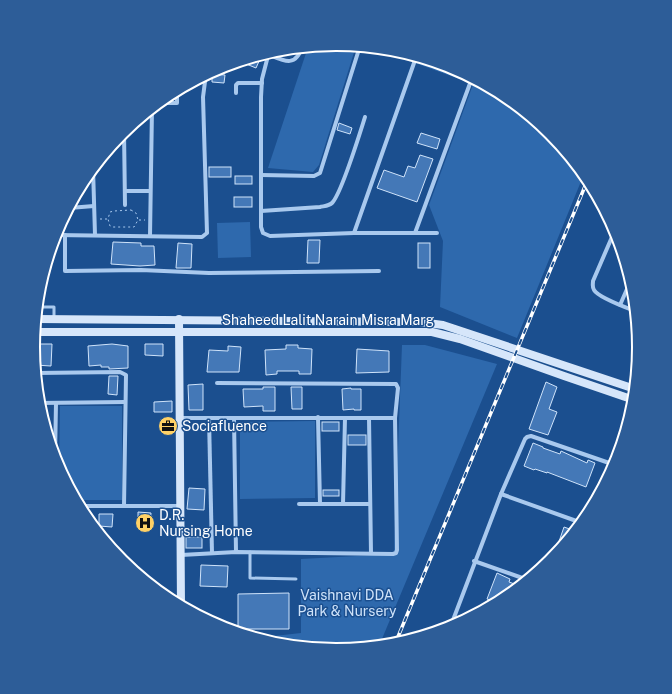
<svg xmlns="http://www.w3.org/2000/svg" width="672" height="694" font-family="'Public Sans',sans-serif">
<rect width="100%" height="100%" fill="#1b4f8f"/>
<!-- green -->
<g fill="#2e69ad">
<path d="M 336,44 L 356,46 L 319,165 L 313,172 L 268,168 L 308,47 Z"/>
<path d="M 371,47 C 401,50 437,59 464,73 L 462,80 Z"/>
<path d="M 475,79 L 505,95 L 550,133 L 584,174 L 517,338 L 440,307 L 443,241 L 429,205 Z"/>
<path d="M 250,222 L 251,257 L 218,258 L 217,223 Z"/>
<path d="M 402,345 L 425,345 L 497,364 L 379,646 L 336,650 L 277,644 L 256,638 L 301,633 L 301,559 L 394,554 Z"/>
<path d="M 60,406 L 122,406 L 122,500 L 76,500 L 59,469 Z"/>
<path d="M 315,421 L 315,498 L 240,499 L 240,422 Z"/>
</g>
<!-- building -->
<g fill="#4478b7" stroke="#cfe3fa">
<path d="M 253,57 L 260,59 L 256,68 L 239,61 Z"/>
<path d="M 212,74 L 225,75 L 224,83 L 212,82 Z"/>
<path d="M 339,123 L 352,128 L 350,134 L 337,130 Z"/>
<path d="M 421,133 L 440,139 L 437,149 L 417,143 Z"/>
<path d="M 420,155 L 433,159 L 417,202 L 377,188 L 384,170 L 404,177 L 408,166 L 415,168 Z"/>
<rect x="209" y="167" width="22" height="10"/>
<rect x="235" y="176" width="17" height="8"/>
<path d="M 85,177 L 85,191 L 78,191 L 84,178 Z"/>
<rect x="234" y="197" width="18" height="10"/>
<path d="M 308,240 L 320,240 L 319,263 L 307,263 Z"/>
<path d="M 113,242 L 141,243 L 141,246 L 154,246 L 155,265 L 140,266 L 111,264 Z"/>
<path d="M 178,243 L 192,244 L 191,268 L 176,268 Z"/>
<rect x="418" y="243" width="12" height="25"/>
<path d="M 40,344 L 52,344 L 51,366 L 35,365 L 33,345 Z"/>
<path d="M 112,344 L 128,346 L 128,368 L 109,369 L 109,367 L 101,367 L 101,365 L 89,366 L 88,346 Z"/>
<path d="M 145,344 L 163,344 L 163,356 L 145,355 Z"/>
<path d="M 286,345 L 298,345 L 298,348 L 312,349 L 311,374 L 299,374 L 299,371 L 277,371 L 277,374 L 266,375 L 265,350 L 286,349 Z"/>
<path d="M 228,346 L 241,347 L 239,372 L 207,372 L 209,350 L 228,351 Z"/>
<path d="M 357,349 L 389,351 L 389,372 L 356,373 Z"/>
<path d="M 109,376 L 118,376 L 117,395 L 108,394 Z"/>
<path d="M 546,382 L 557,387 L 549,409 L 557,412 L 548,435 L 529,429 Z"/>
<path d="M 203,384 L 203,410 L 189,410 L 188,385 Z"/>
<path d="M 263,387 L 275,387 L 275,411 L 263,411 L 263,406 L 244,407 L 243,389 L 263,389 Z"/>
<path d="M 291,387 L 302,387 L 302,409 L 292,409 Z"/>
<path d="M 351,388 L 351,389 L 361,389 L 361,410 L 354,410 L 354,409 L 343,410 L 342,389 Z"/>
<path d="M 172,401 L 172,412 L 154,412 L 154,402 Z"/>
<rect x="322" y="422" width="17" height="9"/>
<rect x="348" y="435" width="18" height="10"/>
<path d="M 533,443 L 543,447 L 543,448 L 560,454 L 561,451 L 587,463 L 588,460 L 595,463 L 586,487 L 547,472 L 547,473 L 535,469 L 534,470 L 524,466 Z"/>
<path d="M 189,488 L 205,489 L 204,510 L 187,509 Z"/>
<rect x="323" y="490" width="16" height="6"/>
<path d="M 138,512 L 151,513 L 150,527 L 138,527 Z"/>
<path d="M 99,514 L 113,514 L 112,527 L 99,526 Z"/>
<path d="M 564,527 L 575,531 L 555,556 L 554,556 Z"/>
<rect x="186" y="537" width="16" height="11"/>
<path d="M 201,565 L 228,566 L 227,587 L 200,586 Z"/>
<path d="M 497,573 L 510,579 L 509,582 L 520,586 L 504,599 L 497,603 L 487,599 Z"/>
<path d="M 289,593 L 289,629 L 238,629 L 238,594 Z"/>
</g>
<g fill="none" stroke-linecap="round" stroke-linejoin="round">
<!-- path -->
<g stroke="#a9c9ee" stroke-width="1" stroke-dasharray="2 3" stroke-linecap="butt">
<path d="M 131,210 L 136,213 L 138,220 L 134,227 L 113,227 L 110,226 L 108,219 L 110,212 L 114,211 Z"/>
<path d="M 100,219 L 107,219"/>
<path d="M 139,220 L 145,220"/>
</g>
<!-- lane -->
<g stroke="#a9c9ee" stroke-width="3">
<path d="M 414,63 L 416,56"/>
<path d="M 37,307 L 54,307 L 54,318"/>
<path d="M 250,552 L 250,578 L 296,579"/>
</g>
<!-- street -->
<g stroke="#a9c9ee" stroke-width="4">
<path d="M 269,52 L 262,79 L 261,97 L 261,227 L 263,233 L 270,236 L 354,233 L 437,233"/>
<path d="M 265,53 C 281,59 295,70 302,47"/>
<path d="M 236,93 L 236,85 L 238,83 L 262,83"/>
<path d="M 159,103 L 177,103 L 177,90"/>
<path d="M 124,131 L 125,205"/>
<path d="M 93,168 L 95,235"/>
<path d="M 261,175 L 314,176 L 320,173 L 360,46"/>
<path d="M 125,191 L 150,191"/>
<path d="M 69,208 L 94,206"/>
<path d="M 261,211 L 320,207 C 324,206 329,206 332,203 C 341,194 360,133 365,117"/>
<path d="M 615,230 L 593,281 C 593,284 592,287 594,290 C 598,297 627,308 635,311"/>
<path d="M 354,233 L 414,63"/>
<path d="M 415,233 L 472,78"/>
<path d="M 55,235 L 202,237 L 207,233 L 203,97 L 206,74"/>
<path d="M 65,235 L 65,271 L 141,270 L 209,273 L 379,271"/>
<path d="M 150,236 L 152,108"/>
<path d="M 620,305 L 631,280"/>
<path d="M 36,373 L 120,372 L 126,375 L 124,506"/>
<path d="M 39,403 L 125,402"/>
<path d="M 318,417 L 320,504"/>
<path d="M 180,418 L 395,418"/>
<path d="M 209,418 L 212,553"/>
<path d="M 234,418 L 236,552"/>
<path d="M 369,418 L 371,553"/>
<path d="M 55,458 L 56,403"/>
<path d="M 501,494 L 525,439 L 527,437 L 531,436 L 615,465"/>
<path d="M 299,504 L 369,504"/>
<path d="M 343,504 L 345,418"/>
<path d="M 79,506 L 180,506"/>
<path d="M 181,555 L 236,552 L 393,554 L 396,553 L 397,550 L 395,418 L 398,388 L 396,384 L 217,383"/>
<path d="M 474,561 L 528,580"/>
<path d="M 450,628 L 501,494 L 582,523"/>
</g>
<!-- secondary -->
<g stroke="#d6e6fa" stroke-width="8">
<path d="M 36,319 L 420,322 L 443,325 L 635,389"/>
<path d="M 179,319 L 181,606"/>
<path d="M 34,332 L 432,332 L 460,339 L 564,376 L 634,400"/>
</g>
<!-- rail casing -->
<g stroke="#fff" stroke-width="3.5">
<path id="rail" d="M 395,644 L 588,179"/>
</g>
<!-- rail -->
<use href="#rail" stroke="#1b4f8f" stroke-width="2" stroke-dasharray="6" stroke-linecap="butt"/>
</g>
<!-- icons -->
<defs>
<g id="office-disc" transform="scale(1)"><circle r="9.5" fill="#ffd166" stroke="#1b4f8f"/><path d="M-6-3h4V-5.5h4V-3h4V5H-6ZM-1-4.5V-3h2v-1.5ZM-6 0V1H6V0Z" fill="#111"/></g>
<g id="hospital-disc" transform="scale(1)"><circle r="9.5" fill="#ffd166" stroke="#1b4f8f"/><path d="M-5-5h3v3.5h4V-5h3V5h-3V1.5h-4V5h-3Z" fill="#111"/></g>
</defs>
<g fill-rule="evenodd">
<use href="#office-disc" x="168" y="426"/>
<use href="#hospital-disc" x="145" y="523"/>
</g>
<g text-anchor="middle" stroke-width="3" stroke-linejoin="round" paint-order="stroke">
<!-- street labels -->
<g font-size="14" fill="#fff" stroke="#1b4f8f">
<text x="328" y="325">Shaheed Lalit Narain Misra Marg</text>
</g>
<!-- poi labels -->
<g font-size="14" fill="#fff" stroke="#1b4f8f" text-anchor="start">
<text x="182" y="431">Sociafluence</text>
<text x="159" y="520">D.R.<tspan x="159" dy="16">Nursing Home</tspan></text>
</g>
<!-- park labels -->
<g font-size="14" fill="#cfe3fa" stroke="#1b4f8f">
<text x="347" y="600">Vaishnavi DDA<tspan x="347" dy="16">Park &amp; Nursery</tspan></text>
</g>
</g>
<!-- crop -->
<path d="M0 0H672V694H0ZM40 347a296 296 0 1 1 592 0a296 296 0 1 1-592 0Z" fill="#2d5d98" fill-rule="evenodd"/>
<path fill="none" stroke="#fff" stroke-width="2" d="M40 347a296 296 0 1 1 592 0a296 296 0 1 1-592 0Z"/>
</svg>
